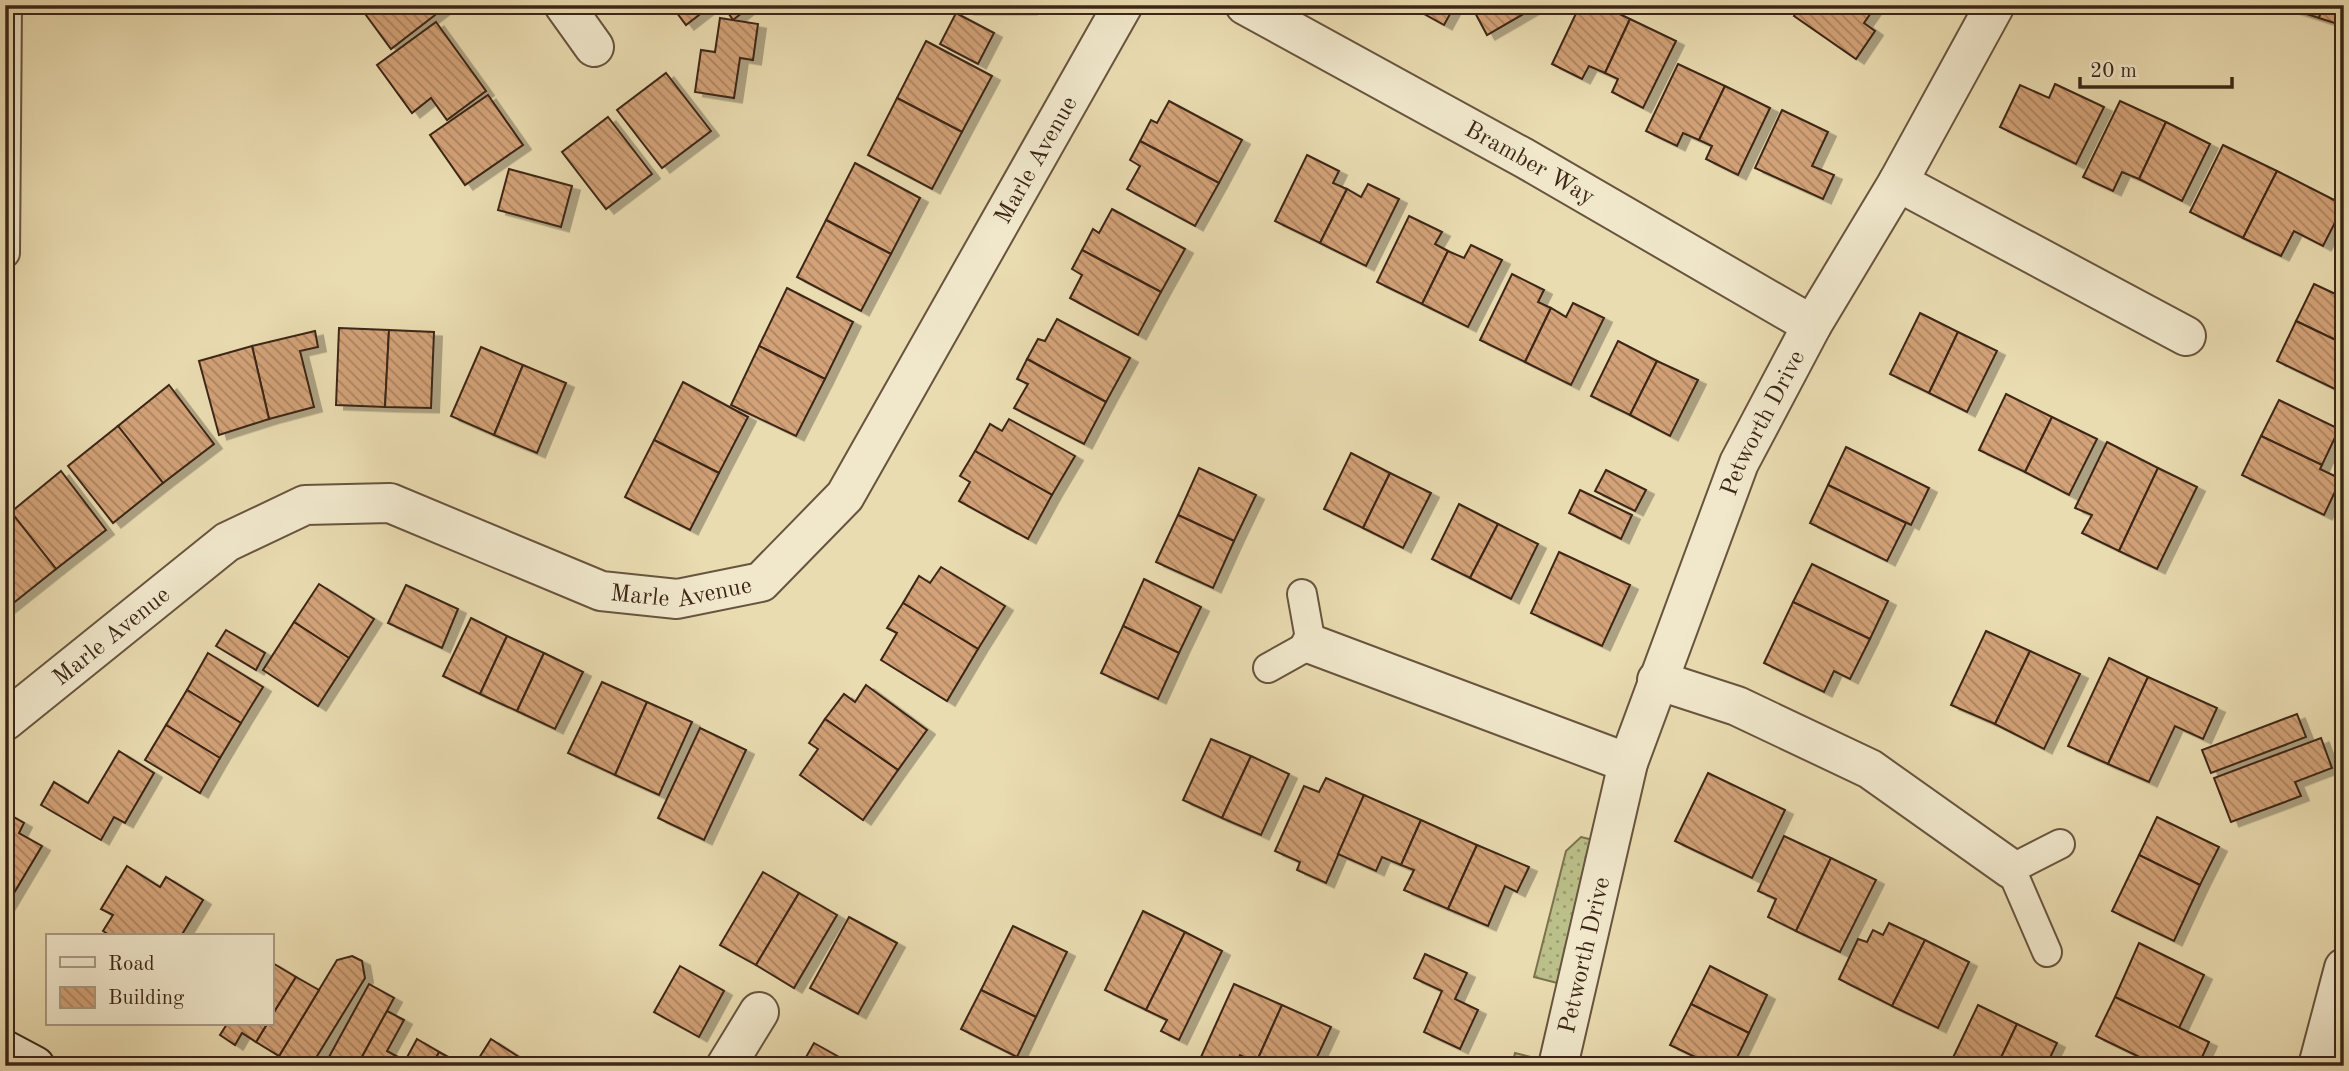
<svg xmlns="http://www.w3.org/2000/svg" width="2349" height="1071" font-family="'Old Standard TT',serif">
<defs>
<pattern id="grass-dots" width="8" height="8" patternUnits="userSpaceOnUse" patternTransform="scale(1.75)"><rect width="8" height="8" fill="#bbbf89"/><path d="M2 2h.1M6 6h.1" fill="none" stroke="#999b6f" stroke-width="1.8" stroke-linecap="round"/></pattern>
<pattern id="building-back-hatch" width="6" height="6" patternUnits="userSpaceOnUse" patternTransform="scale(1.75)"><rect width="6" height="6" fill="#d3a278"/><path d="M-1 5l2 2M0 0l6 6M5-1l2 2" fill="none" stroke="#ac8461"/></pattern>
<filter id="shadow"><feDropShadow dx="8" dy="4.5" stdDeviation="0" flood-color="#0004"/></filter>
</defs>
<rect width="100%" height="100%" fill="#eadcb1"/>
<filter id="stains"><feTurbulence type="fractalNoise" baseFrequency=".00286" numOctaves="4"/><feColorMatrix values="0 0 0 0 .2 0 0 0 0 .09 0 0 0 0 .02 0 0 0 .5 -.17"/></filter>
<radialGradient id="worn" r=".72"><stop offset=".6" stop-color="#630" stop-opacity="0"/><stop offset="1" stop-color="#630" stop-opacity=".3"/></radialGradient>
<!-- grass -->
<g fill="url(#grass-dots)" stroke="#7c7250" stroke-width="2">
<path d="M 1581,837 L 1601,842 L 1565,985 L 1534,977 L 1566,851 Z"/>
<path d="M 1515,1053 L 1546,1061 L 1545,1066 L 1512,1066 Z"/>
</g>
<!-- building -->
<g fill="url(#building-back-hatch)" stroke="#3c2617" stroke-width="2" filter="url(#shadow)">
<path d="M 371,5 L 448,5 L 391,49 L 363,11 Z"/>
<path d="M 671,5 L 712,5 L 686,25 Z"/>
<path d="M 723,5 L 752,5 L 733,20 Z"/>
<rect x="966" y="5" width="63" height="5"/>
<path d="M 1408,5 L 1455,5 L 1444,25 Z"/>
<path d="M 1481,5 L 1539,5 L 1487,35 L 1473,9 Z"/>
<path d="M 1580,5 L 1601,5 L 1630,19 L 1605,73 L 1589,66 L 1582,79 L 1552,64 Z"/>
<path d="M 1801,5 L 1866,5 L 1873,10 L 1864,23 L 1875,31 L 1856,59 L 1794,16 Z"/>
<path d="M 2292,5 L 2323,5 L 2319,18 L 2291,9 Z"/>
<path d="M 2323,5 L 2344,5 L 2344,26 L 2319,18 Z"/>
<path d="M 956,13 L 994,33 L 978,64 L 940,44 Z"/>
<path d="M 720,18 L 758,24 L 753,60 L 740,58 L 734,98 L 695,92 L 701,50 L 715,52 Z"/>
<path d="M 1630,19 L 1676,41 L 1643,108 L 1612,92 L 1618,79 L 1605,73 Z"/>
<path d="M 436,22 L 486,91 L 447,120 L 431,98 L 412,113 L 377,65 Z"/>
<path d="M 926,41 L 992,76 L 962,132 L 897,98 Z"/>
<path d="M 1678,64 L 1725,86 L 1699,140 L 1683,133 L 1677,146 L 1646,131 Z"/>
<path d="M 666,73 L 711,131 L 662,168 L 617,110 Z"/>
<path d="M 2055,84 L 2104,107 L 2076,164 L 2000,127 L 2020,85 L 2049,98 Z"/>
<path d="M 1725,86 L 1770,108 L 1738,175 L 1706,159 L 1712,146 L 1699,140 Z"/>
<path d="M 488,95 L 523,145 L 465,185 L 430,135 Z"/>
<path d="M 897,98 L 962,132 L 932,189 L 868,155 Z"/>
<path d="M 1169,101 L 1242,140 L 1219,183 L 1140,141 L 1151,120 L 1157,123 Z"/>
<path d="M 2120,101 L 2166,122 L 2139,179 L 2122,172 L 2113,191 L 2083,177 Z"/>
<path d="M 1782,110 L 1828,132 L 1812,166 L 1834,175 L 1823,199 L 1755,168 Z"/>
<path d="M 608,117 L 652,174 L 606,209 L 562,152 Z"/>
<path d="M 2166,122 L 2210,144 L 2182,201 L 2139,179 Z"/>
<path d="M 1140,141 L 1219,183 L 1195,226 L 1127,189 L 1140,166 L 1130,160 Z"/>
<path d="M 2223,145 L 2277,171 L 2243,238 L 2190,212 Z"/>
<path d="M 1307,155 L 1339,171 L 1333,183 L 1347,189 L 1320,243 L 1275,221 Z"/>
<path d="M 855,163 L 920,198 L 891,254 L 826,220 Z"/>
<path d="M 509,169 L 572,186 L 561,227 L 498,210 Z"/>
<path d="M 2277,171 L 2344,205 L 2323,246 L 2294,231 L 2281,256 L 2243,238 Z"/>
<path d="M 1368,184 L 1399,199 L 1366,266 L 1320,243 L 1347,189 L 1361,197 Z"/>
<path d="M 1112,209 L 1185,249 L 1161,292 L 1082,250 L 1093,229 L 1099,233 Z"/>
<path d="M 1409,216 L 1442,232 L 1435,244 L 1448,251 L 1422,304 L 1377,282 Z"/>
<path d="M 826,220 L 891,254 L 861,311 L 797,277 Z"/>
<path d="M 1471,245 L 1502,260 L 1468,327 L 1422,304 L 1448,251 L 1464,258 Z"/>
<path d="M 1082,250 L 1161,292 L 1138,335 L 1070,298 L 1082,275 L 1072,269 Z"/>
<path d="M 1512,274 L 1544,290 L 1538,302 L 1551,308 L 1525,362 L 1480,340 Z"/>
<path d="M 2314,284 L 2344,298 L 2344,344 L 2296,321 Z"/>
<path d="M 787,288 L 853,322 L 825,379 L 759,346 Z"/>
<path d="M 1573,303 L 1604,318 L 1571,385 L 1525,362 L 1551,308 L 1566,317 Z"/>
<path d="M 1920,313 L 1958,332 L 1929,393 L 1890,374 Z"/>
<path d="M 1057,319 L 1130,358 L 1106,402 L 1027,359 L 1038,339 L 1045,341 Z"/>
<path d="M 2296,321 L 2344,344 L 2341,392 L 2277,361 Z"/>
<path d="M 339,328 L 389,330 L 385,407 L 336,405 Z"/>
<path d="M 389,330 L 434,332 L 431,408 L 385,407 Z"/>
<path d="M 315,331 L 318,347 L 300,351 L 314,407 L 269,419 L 252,346 Z"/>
<path d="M 1958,332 L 1997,351 L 1967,412 L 1929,393 Z"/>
<path d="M 1618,341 L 1657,361 L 1630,415 L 1591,396 Z"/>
<path d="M 252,346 L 269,419 L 219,435 L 199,361 Z"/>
<path d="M 759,346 L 825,379 L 796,436 L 731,405 Z"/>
<path d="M 481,347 L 523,365 L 494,435 L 451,416 Z"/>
<path d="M 1027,359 L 1106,402 L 1084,444 L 1014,408 L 1028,384 L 1017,379 Z"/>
<path d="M 1657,361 L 1698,380 L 1670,436 L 1630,415 Z"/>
<path d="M 523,365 L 566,383 L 537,453 L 494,435 Z"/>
<path d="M 683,382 L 748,417 L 719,473 L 654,440 Z"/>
<path d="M 169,385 L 214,444 L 163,483 L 118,426 Z"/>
<path d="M 2006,394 L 2052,417 L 2025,472 L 1979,450 Z"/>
<path d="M 2279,400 L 2339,429 L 2322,465 L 2261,436 Z"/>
<path d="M 2052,417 L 2097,439 L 2069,495 L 2025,472 Z"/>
<path d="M 1009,419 L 1075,456 L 1052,495 L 975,451 L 990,424 L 1002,431 Z"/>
<path d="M 118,426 L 163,483 L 113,523 L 68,466 Z"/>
<path d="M 2261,436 L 2322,465 L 2320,469 L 2341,479 L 2324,515 L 2242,475 Z"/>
<path d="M 654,440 L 719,473 L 690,530 L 625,497 Z"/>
<path d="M 2107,442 L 2158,468 L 2119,551 L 2082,533 L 2092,515 L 2075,508 Z"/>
<path d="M 1846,447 L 1929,488 L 1911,525 L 1828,485 Z"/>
<path d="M 975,451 L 1052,495 L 1028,539 L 959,501 L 970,482 L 960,476 Z"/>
<path d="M 1351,453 L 1390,473 L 1363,528 L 1324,509 Z"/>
<path d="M 1199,468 L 1256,495 L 1234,541 L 1178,515 Z"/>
<path d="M 2158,468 L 2197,487 L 2157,569 L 2119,551 Z"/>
<path d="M 1606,470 L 1646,490 L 1635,511 L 1595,491 Z"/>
<path d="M 61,471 L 106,530 L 56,569 L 11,512 Z"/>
<path d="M 1390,473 L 1431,493 L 1403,548 L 1363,528 Z"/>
<path d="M 1828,485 L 1906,523 L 1887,561 L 1810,523 Z"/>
<path d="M 1580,490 L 1632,515 L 1621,539 L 1569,513 Z"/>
<path d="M 1459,504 L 1498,524 L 1470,578 L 1432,559 Z"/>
<path d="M 11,512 L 56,569 L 6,609 L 5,516 Z"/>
<path d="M 1178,515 L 1234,541 L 1213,588 L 1156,562 Z"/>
<path d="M 1498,524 L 1538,544 L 1511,599 L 1470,578 Z"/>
<path d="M 1559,552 L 1630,585 L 1602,646 L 1531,613 Z"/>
<path d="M 1812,564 L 1888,601 L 1870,639 L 1793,602 Z"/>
<path d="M 941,567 L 1005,606 L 978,649 L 903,603 L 919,576 L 930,583 Z"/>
<path d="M 1144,579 L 1201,607 L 1179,653 L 1123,626 Z"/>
<path d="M 319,584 L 374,619 L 349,658 L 294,622 Z"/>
<path d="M 406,585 L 458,609 L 442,648 L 388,623 Z"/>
<path d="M 1793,602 L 1870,639 L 1850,679 L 1834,671 L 1824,692 L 1764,663 Z"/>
<path d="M 903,603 L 978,649 L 947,701 L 881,660 L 897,633 L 887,628 Z"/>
<path d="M 471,618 L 507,636 L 480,694 L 443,676 Z"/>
<path d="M 294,622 L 349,658 L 318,706 L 263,670 Z"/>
<path d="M 1123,626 L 1179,653 L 1158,699 L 1101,673 Z"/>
<path d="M 226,630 L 265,653 L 256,670 L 216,646 Z"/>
<path d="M 1986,631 L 2030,651 L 1995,724 L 1951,705 Z"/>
<path d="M 507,636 L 544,653 L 517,711 L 480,694 Z"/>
<path d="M 2030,651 L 2080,674 L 2044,749 L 1995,724 Z"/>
<path d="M 208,653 L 263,687 L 241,723 L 187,690 Z"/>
<path d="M 544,653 L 583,672 L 555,729 L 517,711 Z"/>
<path d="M 2109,658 L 2148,677 L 2108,764 L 2068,746 Z"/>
<path d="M 2148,677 L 2217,708 L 2203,739 L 2175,726 L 2149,782 L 2108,764 Z"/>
<path d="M 602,682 L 647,702 L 615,775 L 568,753 Z"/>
<path d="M 866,685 L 927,730 L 898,770 L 825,719 L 844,694 L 855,702 Z"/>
<path d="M 187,690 L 241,723 L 220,758 L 166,725 Z"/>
<path d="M 647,702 L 692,722 L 659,795 L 615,775 Z"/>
<path d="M 2297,714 L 2306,737 L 2211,773 L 2202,750 Z"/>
<path d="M 825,719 L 898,770 L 863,820 L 800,775 L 818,749 L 809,743 Z"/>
<path d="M 166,725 L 220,758 L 200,793 L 145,760 Z"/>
<path d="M 700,728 L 746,750 L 704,840 L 658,818 Z"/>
<path d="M 2321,738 L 2332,768 L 2295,782 L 2301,796 L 2231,822 L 2214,778 Z"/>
<path d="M 1211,739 L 1251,756 L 1222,818 L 1183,800 Z"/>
<path d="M 119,751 L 154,773 L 125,823 L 114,817 L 101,840 L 41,805 L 54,782 L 88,803 Z"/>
<path d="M 1251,756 L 1289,774 L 1261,835 L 1222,818 Z"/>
<path d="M 1708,773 L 1785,810 L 1752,878 L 1675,841 Z"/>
<path d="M 1326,778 L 1364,795 L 1326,883 L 1297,870 L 1300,862 L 1275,851 L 1304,786 L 1319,792 Z"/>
<path d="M 1364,795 L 1421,820 L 1401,865 L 1382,857 L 1376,871 L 1338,854 Z"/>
<path d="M 5,812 L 24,823 L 19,833 L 42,846 L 5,908 Z"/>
<path d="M 2157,817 L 2219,847 L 2200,885 L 2139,855 Z"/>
<path d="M 1421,820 L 1477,845 L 1448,909 L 1404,890 L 1414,870 L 1401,865 Z"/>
<path d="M 1784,836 L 1831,858 L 1796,931 L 1768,917 L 1776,899 L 1758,891 Z"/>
<path d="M 1477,845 L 1529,867 L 1517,892 L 1505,886 L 1488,926 L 1448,909 Z"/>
<path d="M 2139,855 L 2200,885 L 2174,941 L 2112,911 Z"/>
<path d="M 1831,858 L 1876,880 L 1840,952 L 1796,931 Z"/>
<path d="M 127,866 L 160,887 L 166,877 L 203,900 L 181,936 L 111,936 L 103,931 L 113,915 L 101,909 Z"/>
<path d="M 763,872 L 799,893 L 756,965 L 720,945 Z"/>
<path d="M 799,893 L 837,915 L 794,988 L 756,965 Z"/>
<path d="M 1143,911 L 1185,932 L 1146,1010 L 1105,990 Z"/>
<path d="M 849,917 L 897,943 L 858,1014 L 810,988 Z"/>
<path d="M 1889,923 L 1925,940 L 1892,1006 L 1839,979 L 1858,939 L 1867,942 L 1873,930 L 1883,935 Z"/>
<path d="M 1013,926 L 1067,952 L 1036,1017 L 981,990 Z"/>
<path d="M 1185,932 L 1222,951 L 1179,1040 L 1161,1031 L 1167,1020 L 1146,1010 Z"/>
<path d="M 1925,940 L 1969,962 L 1938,1028 L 1892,1006 Z"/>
<path d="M 2139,943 L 2204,975 L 2179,1028 L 2115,997 Z"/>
<path d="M 1425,954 L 1467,973 L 1455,999 L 1478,1010 L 1460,1049 L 1424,1032 L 1442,991 L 1414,978 Z"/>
<path d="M 352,956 L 362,961 L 365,978 L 311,1066 L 294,1066 L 279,1056 L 337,960 Z"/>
<path d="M 271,962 L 296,977 L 271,1017 Z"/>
<path d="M 680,966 L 724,991 L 699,1037 L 654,1012 Z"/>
<path d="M 1710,966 L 1767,995 L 1749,1033 L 1691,1004 Z"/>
<path d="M 296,977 L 319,990 L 279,1056 L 256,1042 L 267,1024 L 271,1024 L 271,1017 Z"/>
<path d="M 369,984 L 394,998 L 387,1011 L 357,1066 L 324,1066 Z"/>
<path d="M 1234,984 L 1282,1005 L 1256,1063 L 1240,1055 L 1235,1066 L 1221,1066 L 1201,1057 Z"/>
<path d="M 981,990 L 1036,1017 L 1017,1057 L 961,1029 Z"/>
<path d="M 2115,997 L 2209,1042 L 2198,1066 L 2158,1066 L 2096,1036 Z"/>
<path d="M 1691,1004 L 1749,1033 L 1733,1066 L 1714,1066 L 1670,1045 Z"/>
<path d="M 1282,1005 L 1331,1027 L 1313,1066 L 1262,1066 L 1256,1063 Z"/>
<path d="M 1978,1005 L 2017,1024 L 1997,1066 L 1953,1066 L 1950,1064 Z"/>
<path d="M 387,1011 L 404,1020 L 387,1051 L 398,1057 L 394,1066 L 357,1066 Z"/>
<path d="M 227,1024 L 267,1024 L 256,1042 L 242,1033 L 235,1045 L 220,1035 Z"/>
<path d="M 2017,1024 L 2057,1043 L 2046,1066 L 1997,1066 Z"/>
<path d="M 417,1039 L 439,1052 L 432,1066 L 394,1066 L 398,1057 L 405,1061 Z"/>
<path d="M 491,1039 L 533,1066 L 474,1066 Z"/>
<path d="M 814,1043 L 855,1066 L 801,1066 Z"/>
<path d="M 2340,1049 L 2344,1050 L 2344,1066 L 2335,1066 Z"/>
<path d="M 439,1052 L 463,1065 L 462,1066 L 432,1066 Z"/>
</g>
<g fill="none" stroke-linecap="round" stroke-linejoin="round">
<!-- lane casing -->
<g stroke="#68543e" stroke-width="32">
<g id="lane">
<path d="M 5,253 L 7,5"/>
<path d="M 1268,668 L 1311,644 L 1302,594"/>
<path d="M 2047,952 L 2011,869 L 2060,844"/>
</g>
</g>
<!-- street casing -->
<g stroke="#68543e" stroke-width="42">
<g id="street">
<path d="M 564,5 L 594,47"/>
<path id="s1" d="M 1245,5 L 1524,158 L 1812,325"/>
<path d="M 1898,182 L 2186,336"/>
<path d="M 1311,644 L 1628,763"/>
<path d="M 1657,680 L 1737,706 L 1870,769 L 2011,869"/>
<path id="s2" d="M 5,721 L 227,542 L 305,505 L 390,503 L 601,591 L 677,599 L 761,582 L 845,496 L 1123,5"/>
<path d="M 726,1066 L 759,1012"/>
<path id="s3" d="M 1558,1066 L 1628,763 L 1739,463 L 1812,325 L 1898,182 L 1995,5"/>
<path d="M 2318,1066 L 2344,968"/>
</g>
</g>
<!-- secondary casing -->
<g stroke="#3c2617" stroke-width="42">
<path id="secondary" d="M 5,1050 L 35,1066"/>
</g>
<!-- lane -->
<use href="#lane" stroke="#f1e8cc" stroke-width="28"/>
<!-- street -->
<use href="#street" stroke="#f1e8cc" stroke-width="38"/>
<!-- secondary -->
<use href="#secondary" stroke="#f1e8cc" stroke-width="38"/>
</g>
<g text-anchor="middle" stroke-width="5" stroke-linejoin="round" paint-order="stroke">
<!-- street labels -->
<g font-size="24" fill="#3c2617" stroke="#f1e8cc">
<text dy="8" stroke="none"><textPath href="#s2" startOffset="1354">Marle Avenue</textPath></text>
<text dy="8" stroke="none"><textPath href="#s1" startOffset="326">Bramber Way</textPath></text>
<text dy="8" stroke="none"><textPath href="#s3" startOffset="677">Petworth Drive</textPath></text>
<text dy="8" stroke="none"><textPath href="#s2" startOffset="766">Marle Avenue</textPath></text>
<text dy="8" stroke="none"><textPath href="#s2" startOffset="136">Marle Avenue</textPath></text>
<text dy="8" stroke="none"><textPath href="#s3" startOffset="114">Petworth Drive</textPath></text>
</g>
</g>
<!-- margin -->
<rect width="2349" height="1071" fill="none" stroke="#eadcb1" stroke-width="28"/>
<rect x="7" y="7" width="2335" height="1057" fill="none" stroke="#3c2617" stroke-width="3.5"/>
<rect x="14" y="14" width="2321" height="1043" fill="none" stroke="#3c2617" stroke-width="2"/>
<!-- legend -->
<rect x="46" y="934" width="228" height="91" fill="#f1e8cc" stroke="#a99a84" stroke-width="2"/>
<rect x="60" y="957" width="35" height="10" fill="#f1e8cc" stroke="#a99a84" stroke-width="2"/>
<text x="108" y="970" font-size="21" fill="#3c2617">Road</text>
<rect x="60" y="987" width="35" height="21" fill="url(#building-back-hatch)" stroke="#a99a84" stroke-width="2"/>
<text x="108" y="1004" font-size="21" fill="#3c2617">Building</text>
<!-- scale -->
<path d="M2080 77v10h152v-10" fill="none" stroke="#3c2617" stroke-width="3.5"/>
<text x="2090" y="77" font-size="21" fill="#3c2617" stroke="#f1e8cc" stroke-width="5" paint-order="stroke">20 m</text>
<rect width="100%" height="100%" filter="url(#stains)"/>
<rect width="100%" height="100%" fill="url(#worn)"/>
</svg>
